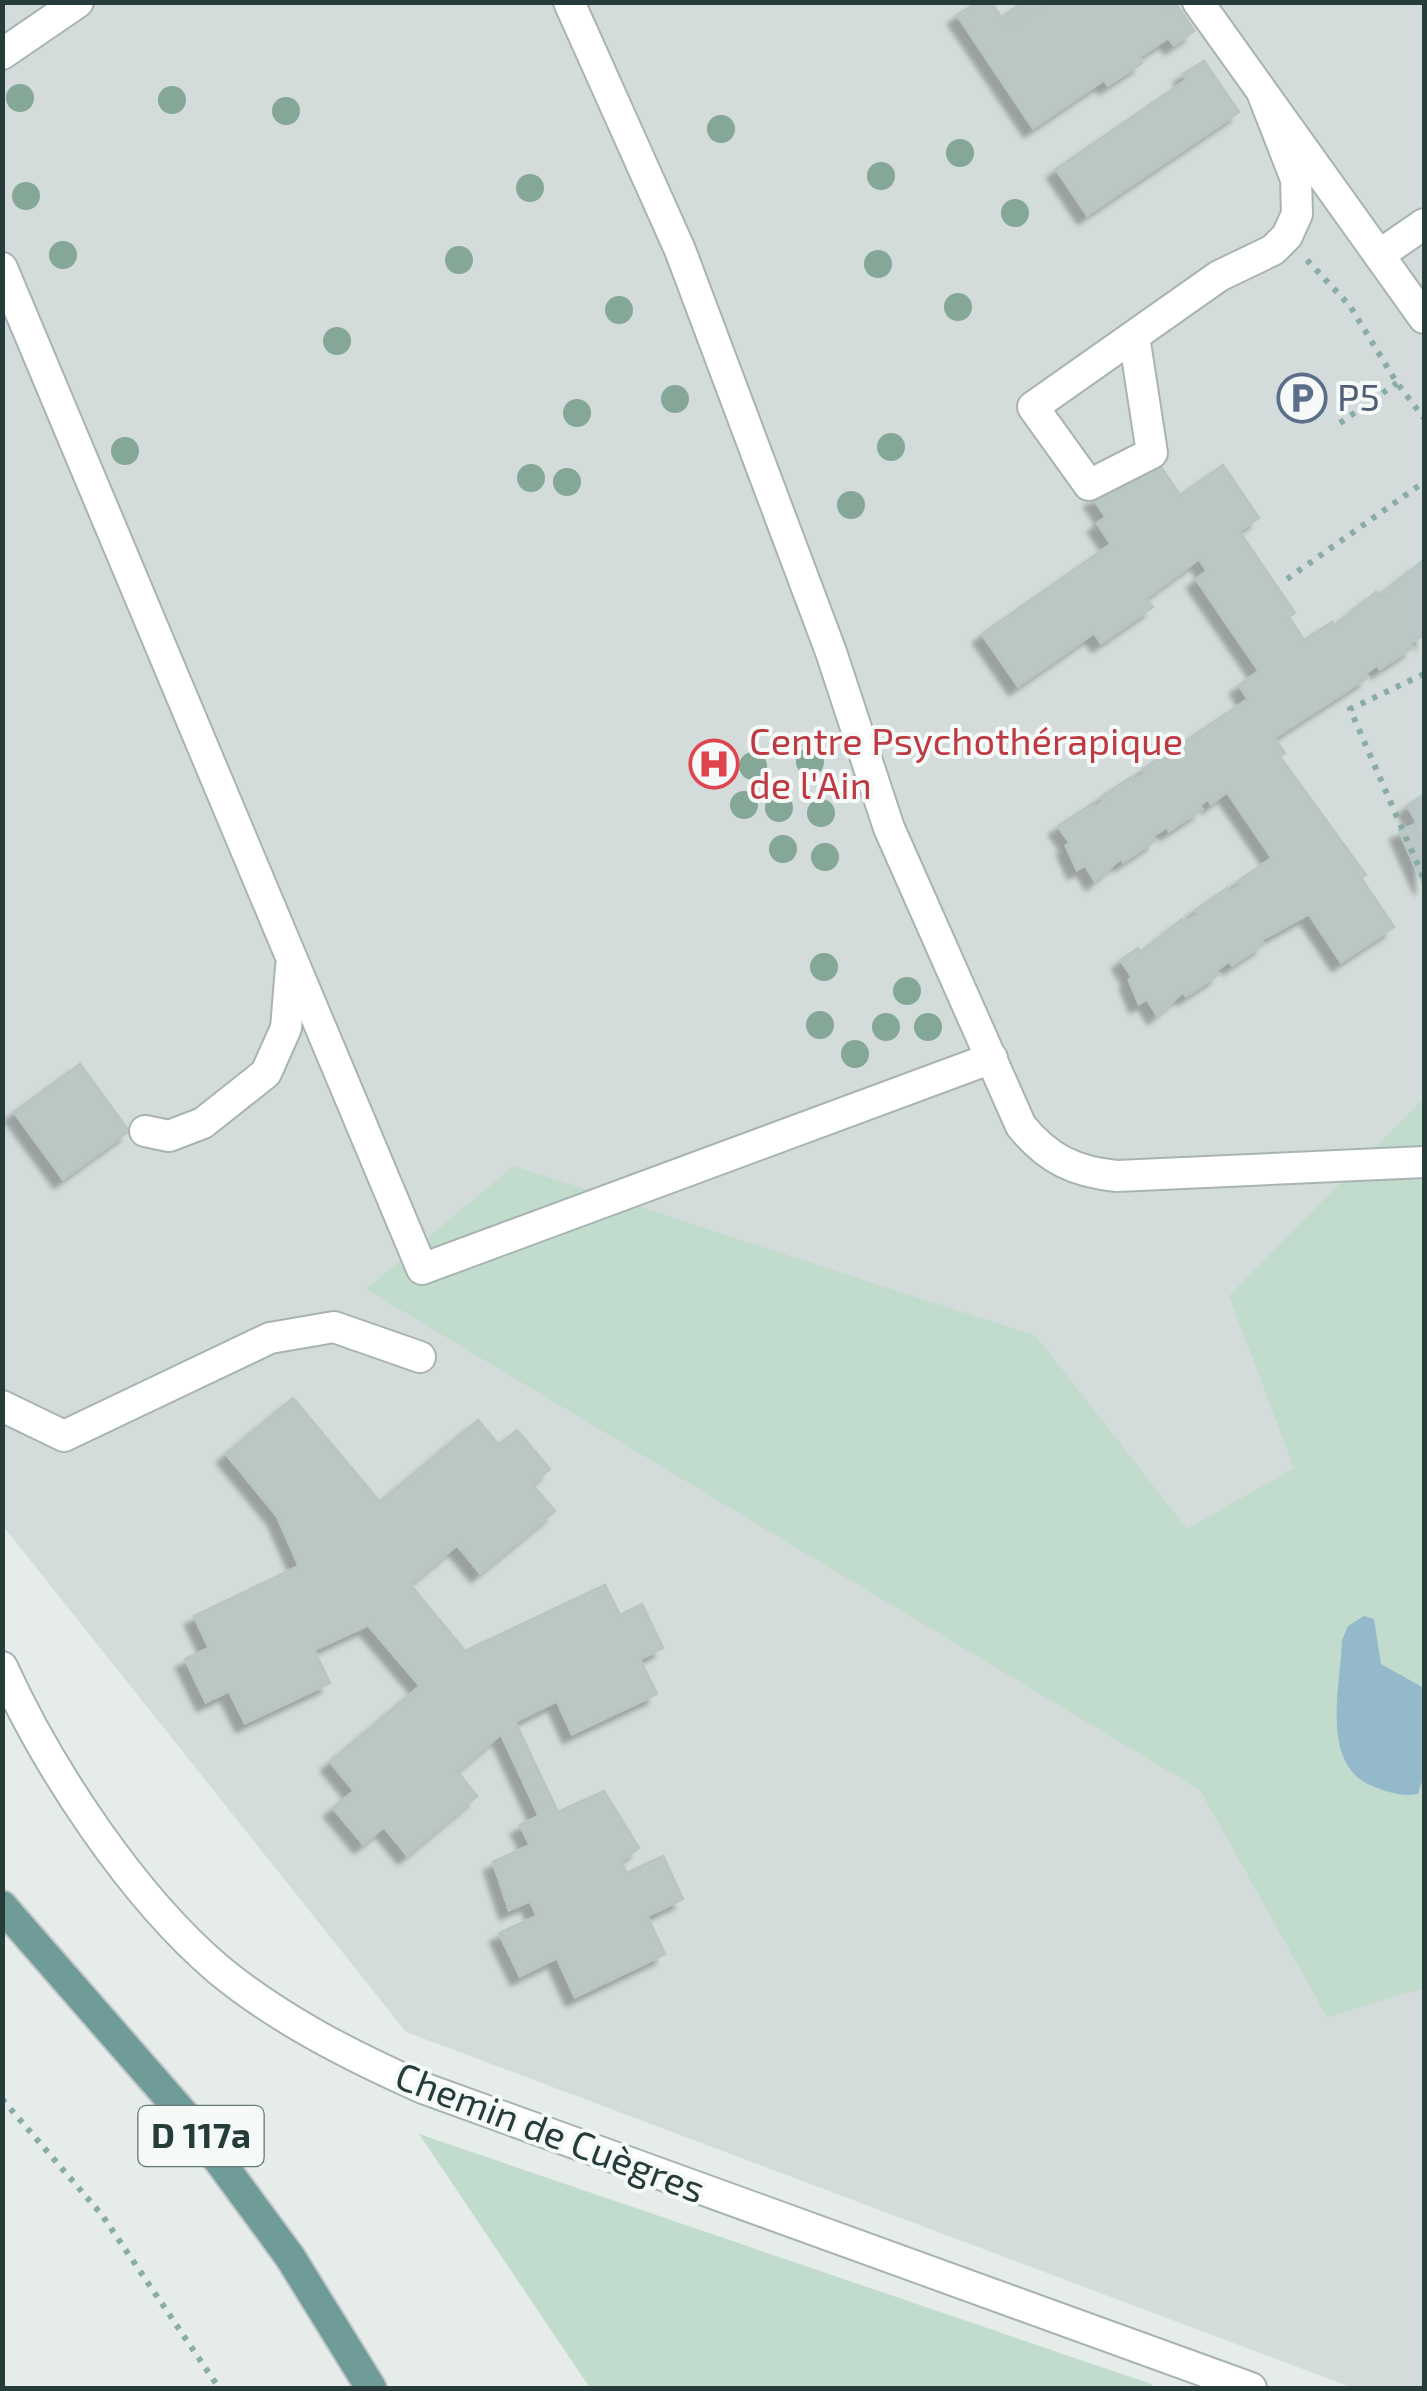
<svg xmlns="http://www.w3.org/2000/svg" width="1427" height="2391" font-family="'Exo 2',sans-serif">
<defs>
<filter id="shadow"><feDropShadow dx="-9" dy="9" stdDeviation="2.5" flood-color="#0004"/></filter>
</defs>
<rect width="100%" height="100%" fill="#e5ecea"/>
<!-- built -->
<path fill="#d3dcda" d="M 3,3 L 1424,3 L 1424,2388 L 1353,2388 L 406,2032 L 3,1526 Z"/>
<!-- green -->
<g fill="#c1dbcc">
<path d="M 1424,1098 L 1424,1688 L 1381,1664 L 1376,1630 L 1341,1693 L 1338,1741 L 1418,1794 L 1424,1775 L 1424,1988 L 1327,2017 L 1200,1790 L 366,1289 L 514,1166 L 1036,1336 L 1187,1529 L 1294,1468 L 1229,1296 Z"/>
<path d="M 419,2134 L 1151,2384 L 1154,2388 L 590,2388 Z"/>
</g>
<!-- water -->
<path fill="#94b9ca" d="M 1364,1616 L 1374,1619 L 1381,1664 L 1424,1688 L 1424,1775 L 1418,1794 C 1401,1797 1388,1792 1372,1786 C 1319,1764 1341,1685 1342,1640 L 1348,1626 Z"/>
<!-- building -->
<g fill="#bbc7c4" stroke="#b8c5c2" stroke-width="2.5" filter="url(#shadow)">
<path d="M 978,2 L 991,2 L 1009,29 L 1048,2 L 1165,2 L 1168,7 L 1175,2 L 1194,31 L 1174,45 L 1168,38 L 1139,57 L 1142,63 L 1108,85 L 1104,80 L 1033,128 L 957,15 Z"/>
<path d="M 1023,2 L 1048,2 L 1009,29 L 1002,17 Z"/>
<path d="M 1204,61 L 1239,112 L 1087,215 L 1056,169 L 1186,80 L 1183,74 Z"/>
<path d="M 1159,464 L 1180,495 L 1223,465 L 1259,518 L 1239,531 L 1295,613 L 1289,617 L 1304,640 L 1332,622 L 1334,626 L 1376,592 L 1378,596 L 1421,562 L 1424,639 L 1422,636 L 1410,643 L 1413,647 L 1380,669 L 1377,665 L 1366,673 L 1368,677 L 1274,738 L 1285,753 L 1280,757 L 1366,875 L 1361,878 L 1394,927 L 1341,962 L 1309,914 L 1261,940 L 1264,944 L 1232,965 L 1229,961 L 1216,971 L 1219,974 L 1186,996 L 1183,992 L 1157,1015 L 1147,999 L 1139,1004 L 1129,980 L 1132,977 L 1121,960 L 1138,948 L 1141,952 L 1182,919 L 1184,923 L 1198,914 L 1195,910 L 1227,888 L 1230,892 L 1241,885 L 1238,881 L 1272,858 L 1227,792 L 1211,804 L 1208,799 L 1199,806 L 1202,809 L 1169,831 L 1167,827 L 1153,836 L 1156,840 L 1123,862 L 1121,858 L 1095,881 L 1085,865 L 1077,870 L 1066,846 L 1070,843 L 1058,826 L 1093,803 L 1095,807 L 1104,801 L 1101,797 L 1131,777 L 1133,781 L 1145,773 L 1143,769 L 1172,750 L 1175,754 L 1183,748 L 1181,744 L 1248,699 L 1239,685 L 1259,671 L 1196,579 L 1207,571 L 1199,559 L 1146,598 L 1153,607 L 1101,643 L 1094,633 L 1018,686 L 982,634 L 1111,544 L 1097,523 L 1106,517 L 1093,498 L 1128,486 Z"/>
<path d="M 1424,794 L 1424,848 L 1414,825 L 1418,823 L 1407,806 Z"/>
<path d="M 1411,826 L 1423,846 L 1424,886 L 1399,831 Z"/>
<path d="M 80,1064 L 129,1131 L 63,1179 L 14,1112 Z"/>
<path d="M 293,1398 L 380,1502 L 478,1420 L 499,1445 L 517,1430 L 550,1469 L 532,1484 L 555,1511 L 480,1573 L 457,1545 L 410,1584 L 465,1651 L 605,1585 L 620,1615 L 642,1604 L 663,1648 L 640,1659 L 657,1694 L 572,1734 L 557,1701 L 515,1722 L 558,1812 L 604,1791 L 639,1848 L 621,1861 L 627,1873 L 663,1856 L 683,1899 L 647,1916 L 665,1954 L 575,1997 L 557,1958 L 520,1976 L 499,1933 L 537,1916 L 530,1901 L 509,1910 L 493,1862 L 530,1845 L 520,1825 L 539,1816 L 501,1734 L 457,1771 L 477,1796 L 407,1855 L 384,1827 L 363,1844 L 333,1808 L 354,1791 L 330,1762 L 420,1686 L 368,1625 L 314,1650 L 330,1683 L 245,1723 L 229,1691 L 206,1702 L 185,1659 L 209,1648 L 194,1616 L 299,1566 L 277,1516 L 226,1454 Z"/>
</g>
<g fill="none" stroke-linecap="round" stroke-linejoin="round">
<!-- minor casing -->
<g stroke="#a8b4b2" stroke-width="34">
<g id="minor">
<path d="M 569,2 L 680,250 L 831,652 L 889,828 L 1021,1126 C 1048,1159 1075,1172 1117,1176 L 1424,1162"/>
<path d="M 1198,2 L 1424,318"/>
<path d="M 2,54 L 78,2"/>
<path d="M 1379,255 L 1424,224"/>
<path d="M 2,268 L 422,1269 L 992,1058"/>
<path d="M 1134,336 L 1152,453 L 1089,485 L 1033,407 L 1219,276 L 1273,250 L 1287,236 L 1297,214 L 1296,179 L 1262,92"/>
<path d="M 145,1131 L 169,1136 L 203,1123 L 266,1073 L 286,1028 L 291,967"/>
<path d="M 2,1406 L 64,1436 L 270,1338 L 334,1327 L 420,1357"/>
<path d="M 2,1667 C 49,1770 132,1896 219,1970 C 280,2020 351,2056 423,2088 L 1251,2388"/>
</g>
</g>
<!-- major casing -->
<g stroke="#c2c8c8" stroke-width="34">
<path id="major" d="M 2,1906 L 193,2125 L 290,2257 L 371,2388"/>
</g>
<!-- path -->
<g stroke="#8aaca7" stroke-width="6" stroke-dasharray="5 8" stroke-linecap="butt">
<path d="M 1307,260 L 1350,306 L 1397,383 L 1424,418"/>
<path d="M 1340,423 L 1397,383"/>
<path d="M 1287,579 L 1424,482"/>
<path d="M 1424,674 L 1350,709 L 1424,879"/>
<path d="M 2,2099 L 102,2215 L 219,2388"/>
</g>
<!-- minor -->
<use href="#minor" stroke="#fff" stroke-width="30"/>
<!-- major -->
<use href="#major" stroke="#6f9c98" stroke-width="30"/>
</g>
<!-- trees -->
<g fill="#84a798">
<circle cx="20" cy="98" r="14"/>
<circle cx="172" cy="100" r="14"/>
<circle cx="286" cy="111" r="14"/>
<circle cx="721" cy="129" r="14"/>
<circle cx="960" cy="153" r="14"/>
<circle cx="881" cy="176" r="14"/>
<circle cx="530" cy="188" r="14"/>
<circle cx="26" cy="196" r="14"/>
<circle cx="1015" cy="213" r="14"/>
<circle cx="63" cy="255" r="14"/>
<circle cx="459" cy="260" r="14"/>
<circle cx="878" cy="264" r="14"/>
<circle cx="958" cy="307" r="14"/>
<circle cx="619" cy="310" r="14"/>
<circle cx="337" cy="341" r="14"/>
<circle cx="675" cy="399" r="14"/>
<circle cx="577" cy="413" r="14"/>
<circle cx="891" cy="447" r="14"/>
<circle cx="125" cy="451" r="14"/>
<circle cx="531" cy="478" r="14"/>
<circle cx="567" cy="482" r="14"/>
<circle cx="851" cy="505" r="14"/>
<circle cx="810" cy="762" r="14"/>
<circle cx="753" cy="766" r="14"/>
<circle cx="719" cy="771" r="14"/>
<circle cx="744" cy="805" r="14"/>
<circle cx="779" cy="808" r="14"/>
<circle cx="821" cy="813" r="14"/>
<circle cx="783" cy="849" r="14"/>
<circle cx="825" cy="857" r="14"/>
<circle cx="824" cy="967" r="14"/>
<circle cx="907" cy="991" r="14"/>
<circle cx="820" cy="1025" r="14"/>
<circle cx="886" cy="1027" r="14"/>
<circle cx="928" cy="1027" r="14"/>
<circle cx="855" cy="1054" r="14"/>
</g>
<!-- icons -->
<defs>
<g id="parking-ring" transform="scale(2.5)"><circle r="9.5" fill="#f5f9f8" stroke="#5c6f8a" stroke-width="1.5"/><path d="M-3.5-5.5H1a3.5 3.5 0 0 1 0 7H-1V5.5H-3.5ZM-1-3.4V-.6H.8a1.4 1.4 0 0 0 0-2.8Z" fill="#5c6f8a"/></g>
<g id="hospital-ring" transform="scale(2.5)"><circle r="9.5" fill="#f5f9f8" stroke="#e0444e" stroke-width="1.5"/><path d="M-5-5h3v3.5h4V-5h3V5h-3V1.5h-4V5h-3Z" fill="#e0444e"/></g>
</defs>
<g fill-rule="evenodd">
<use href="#parking-ring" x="1302" y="398"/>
<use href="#hospital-ring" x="714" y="764"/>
</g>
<g text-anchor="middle" stroke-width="8" stroke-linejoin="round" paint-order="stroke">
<!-- shield labels -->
<rect fill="#f5f9f8" stroke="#647573" stroke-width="2.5" x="138.5" y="2106" width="125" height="60" rx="8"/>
<g font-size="35" font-weight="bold" fill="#263c3a">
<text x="201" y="2148">D 117a</text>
</g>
<!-- service labels -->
<g font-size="38" fill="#4e5e75" stroke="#f5f9f8" text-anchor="start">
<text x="1337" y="411">P5</text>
</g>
<!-- health labels -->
<g font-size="38" fill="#be3a42" stroke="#f5f9f8" text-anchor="start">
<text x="749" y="755">Centre Psychothérapique<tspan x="749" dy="44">de l'Ain</tspan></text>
</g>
<!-- street labels -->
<g font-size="38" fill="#263c3a" stroke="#f5f9f8">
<text transform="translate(550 2133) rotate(21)" y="13">Chemin de Cuègres</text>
</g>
</g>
<!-- border -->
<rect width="1427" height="2391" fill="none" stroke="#263c3a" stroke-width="10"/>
</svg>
